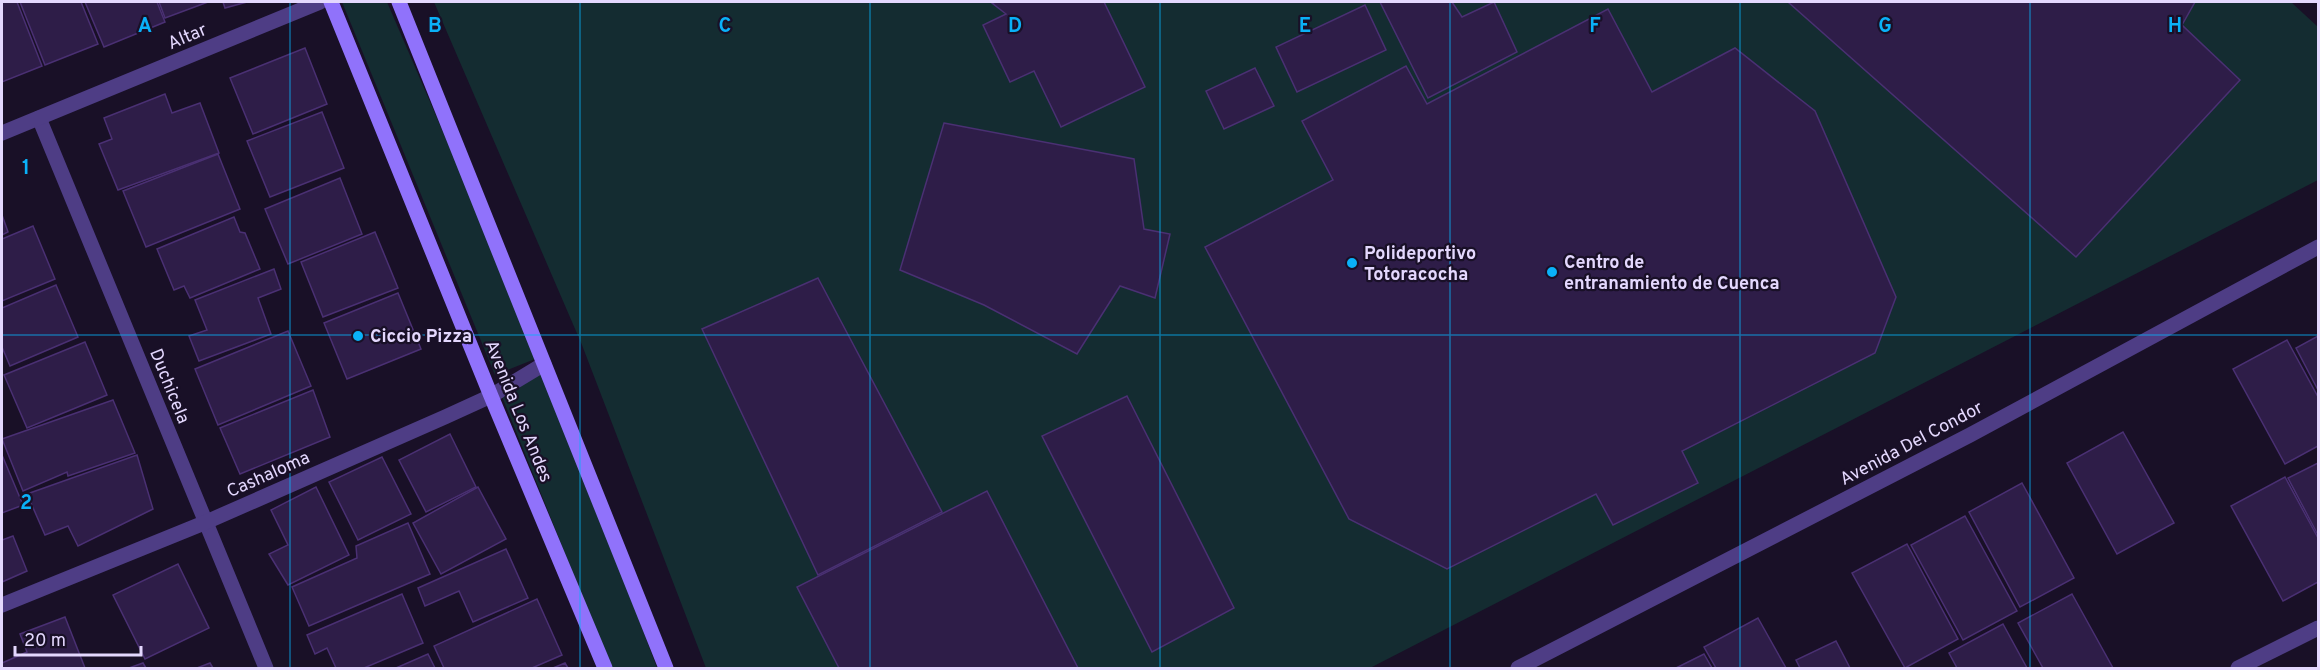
<svg xmlns="http://www.w3.org/2000/svg" width="2320" height="670" font-family="Overpass,sans-serif">
<rect width="100%" height="100%" fill="#191027"/>
<!-- green -->
<g fill="#142c31">
<path d="M 342,2 L 387,2 L 540,357 L 495,375 Z"/>
<path d="M 434,2 L 2291,2 L 2318,27 L 2318,180 L 1370,668 L 706,668 L 582,345 Z"/>
<path d="M 546,372 L 657,668 L 611,668 L 499,389 Z"/>
</g>
<!-- building -->
<g fill="#2e1d48" stroke="#4a3073" stroke-width="1.5">
<path d="M 2,2 L 17,2 L 42,66 L 2,82 Z"/>
<path d="M 20,2 L 81,2 L 98,44 L 45,65 Z"/>
<path d="M 85,2 L 157,2 L 165,22 L 104,47 Z"/>
<path d="M 159,2 L 208,2 L 165,18 Z"/>
<path d="M 223,2 L 247,2 L 225,8 Z"/>
<path d="M 996,2 L 1104,2 L 1145,87 L 1061,127 L 1034,71 L 1010,82 L 983,25 L 1006,14 L 992,3 Z"/>
<path d="M 1380,2 L 1452,2 L 1462,17 L 1494,2 L 1517,52 L 1428,98 Z"/>
<path d="M 1788,2 L 2195,2 L 2182,25 L 2240,80 L 2076,257 Z"/>
<path d="M 1365,5 L 1386,50 L 1297,92 L 1276,47 Z"/>
<path d="M 1608,9 L 1652,92 L 1735,48 L 1815,111 L 1896,297 L 1875,353 L 1682,451 L 1698,483 L 1613,525 L 1596,494 L 1447,569 L 1349,519 L 1205,247 L 1333,180 L 1302,121 L 1406,66 L 1427,104 Z"/>
<path d="M 305,48 L 327,104 L 253,134 L 230,78 Z"/>
<path d="M 1255,68 L 1274,106 L 1224,129 L 1206,91 Z"/>
<path d="M 165,94 L 172,113 L 200,103 L 219,153 L 118,190 L 99,144 L 112,139 L 104,118 Z"/>
<path d="M 322,112 L 344,168 L 270,197 L 247,141 Z"/>
<path d="M 944,123 L 1134,159 L 1144,229 L 1170,234 L 1155,298 L 1120,286 L 1077,354 L 984,305 L 900,270 Z"/>
<path d="M 218,154 L 240,209 L 146,247 L 123,191 Z"/>
<path d="M 340,178 L 362,234 L 288,264 L 265,209 Z"/>
<path d="M 2,215 L 8,232 L 2,235 Z"/>
<path d="M 234,217 L 240,232 L 245,233 L 260,269 L 190,298 L 184,286 L 174,290 L 157,249 Z"/>
<path d="M 33,226 L 55,279 L 2,301 L 2,239 Z"/>
<path d="M 375,232 L 398,288 L 323,317 L 301,262 Z"/>
<path d="M 274,269 L 281,289 L 258,298 L 271,334 L 199,361 L 189,336 L 207,330 L 195,300 Z"/>
<path d="M 818,278 L 942,512 L 818,575 L 702,329 Z"/>
<path d="M 56,285 L 78,337 L 10,366 L 2,347 L 2,308 Z"/>
<path d="M 398,293 L 421,349 L 347,379 L 324,323 Z"/>
<path d="M 288,331 L 311,386 L 218,425 L 195,369 Z"/>
<path d="M 2318,336 L 2318,390 L 2296,348 Z"/>
<path d="M 2287,340 L 2318,397 L 2318,446 L 2285,464 L 2233,369 Z"/>
<path d="M 85,342 L 107,395 L 27,428 L 4,375 Z"/>
<path d="M 313,390 L 330,437 L 240,474 L 220,428 Z"/>
<path d="M 1127,396 L 1234,608 L 1152,652 L 1042,436 Z"/>
<path d="M 113,400 L 135,453 L 68,476 L 67,472 L 23,491 L 2,439 Z"/>
<path d="M 2123,432 L 2174,523 L 2117,554 L 2067,463 Z"/>
<path d="M 450,434 L 476,487 L 426,512 L 399,460 Z"/>
<path d="M 2,455 L 23,505 L 2,513 Z"/>
<path d="M 137,455 L 153,509 L 78,546 L 68,526 L 45,535 L 27,494 Z"/>
<path d="M 382,457 L 411,514 L 358,540 L 329,482 Z"/>
<path d="M 2318,463 L 2318,535 L 2288,478 Z"/>
<path d="M 2285,477 L 2318,538 L 2318,582 L 2283,601 L 2231,506 Z"/>
<path d="M 2022,483 L 2074,578 L 2020,607 L 1969,512 Z"/>
<path d="M 316,487 L 349,555 L 288,585 L 269,554 L 288,545 L 271,510 Z"/>
<path d="M 478,487 L 506,539 L 441,574 L 413,523 Z"/>
<path d="M 987,491 L 1078,668 L 839,668 L 797,587 Z"/>
<path d="M 1965,516 L 2017,611 L 1963,640 L 1911,545 Z"/>
<path d="M 408,523 L 430,574 L 309,626 L 292,587 L 357,558 L 356,546 Z"/>
<path d="M 13,536 L 27,571 L 2,582 L 2,540 Z"/>
<path d="M 1907,544 L 1958,639 L 1905,668 L 1852,573 Z"/>
<path d="M 506,549 L 528,598 L 473,622 L 459,591 L 425,606 L 418,588 Z"/>
<path d="M 178,564 L 209,628 L 145,659 L 113,595 Z"/>
<path d="M 402,594 L 423,643 L 364,668 L 336,668 L 327,648 L 315,654 L 307,635 Z"/>
<path d="M 2072,594 L 2113,668 L 2043,668 L 2018,623 Z"/>
<path d="M 537,599 L 562,655 L 532,668 L 444,668 L 434,646 Z"/>
<path d="M 65,617 L 85,668 L 2,668 L 2,663 L 27,652 L 20,634 Z"/>
<path d="M 1758,618 L 1786,668 L 1716,668 L 1704,647 Z"/>
<path d="M 2003,624 L 2027,668 L 1957,668 L 1949,653 Z"/>
<path d="M 1836,641 L 1850,668 L 1800,668 L 1796,660 Z"/>
<path d="M 428,654 L 435,668 L 396,668 Z"/>
<path d="M 1704,654 L 1712,668 L 1676,668 Z"/>
<path d="M 143,663 L 146,668 L 129,668 Z"/>
<path d="M 210,663 L 213,668 L 197,668 Z"/>
<path d="M 565,663 L 568,668 L 553,668 Z"/>
</g>
<g fill="none" stroke-linecap="round" stroke-linejoin="round">
<!-- minor -->
<g stroke="#4e3d85" stroke-width="15">
<path d="M 39,118 L 266,668"/>
<path d="M 2,133 L 320,2"/>
<path d="M 2,605 L 204,523 L 445,417 L 491,396 L 544,364"/>
<path d="M 1518,668 L 1970,435 L 2318,247"/>
<path d="M 2238,668 L 2318,628"/>
</g>
<!-- secondary -->
<g stroke="#9072fb" stroke-width="15">
<path d="M 331,2 L 491,396 L 605,668"/>
<path d="M 399,2 L 666,668"/>
</g>
</g>
<!-- grid -->
<path fill="none" stroke="#0ab1f8" stroke-width="1.5" stroke-opacity="0.55" d="M 290,2 L 290,668M 580,2 L 580,668M 870,2 L 870,668M 1160,2 L 1160,668M 1450,2 L 1450,668M 1740,2 L 1740,668M 2030,2 L 2030,668M 2,335 L 2318,335"/>
<!-- markers -->
<g fill="#0ab1f8" stroke="#191027" stroke-width="2">
<circle cx="1352" cy="263" r="6"/>
<circle cx="1552" cy="272" r="6"/>
<circle cx="358" cy="336" r="6"/>
</g>
<g text-anchor="middle" stroke-width="4.5" stroke-linejoin="round" paint-order="stroke">
<!-- street labels -->
<g font-size="18" fill="#e4d8fe" stroke="#191027">
<text transform="translate(187 36) rotate(-23)" y="6">Altar</text>
<text transform="translate(170 386) rotate(68)" y="6">Duchicela</text>
<text transform="translate(519 411) rotate(68)" y="6">Avenida Los Andes</text>
<text transform="translate(1911 443) rotate(-28)" y="6">Avenida Del Condor</text>
<text transform="translate(268 474) rotate(-24)" y="6">Cashaloma</text>
</g>
<!-- poi labels -->
<g font-size="18" font-weight="bold" fill="#e4d8fe" stroke="#191027" text-anchor="start">
<text x="1364" y="259">Polideportivo<tspan x="1364" dy="21">Totoracocha</tspan></text>
<text x="1564" y="268">Centro de<tspan x="1564" dy="21">entranamiento de Cuenca</tspan></text>
<text x="370" y="342">Ciccio Pizza</text>
</g>
</g>
<g font-size="20" text-anchor="middle" font-weight="bold" fill="#0ab1f8" stroke="#191027" stroke-width="4.5" stroke-linejoin="round" paint-order="stroke">
<text x="145" y="32">A</text>
<text x="435" y="32">B</text>
<text x="725" y="32">C</text>
<text x="1015" y="32">D</text>
<text x="1305" y="32">E</text>
<text x="1595" y="32">F</text>
<text x="1885" y="32">G</text>
<text x="2175" y="32">H</text>
<text x="26" y="174">1</text>
<text x="26" y="509">2</text>
</g>
<!-- border -->
<rect width="2320" height="670" fill="none" stroke="#e4d8fe" stroke-width="6"/>
<!-- scale -->
<path d="M15 646v9h126v-9" fill="none" stroke="#e4d8fe" stroke-width="3"/>
<text x="24" y="646" font-size="18" fill="#e4d8fe" stroke="#191027" stroke-width="4.5" paint-order="stroke">20 m</text>
</svg>
